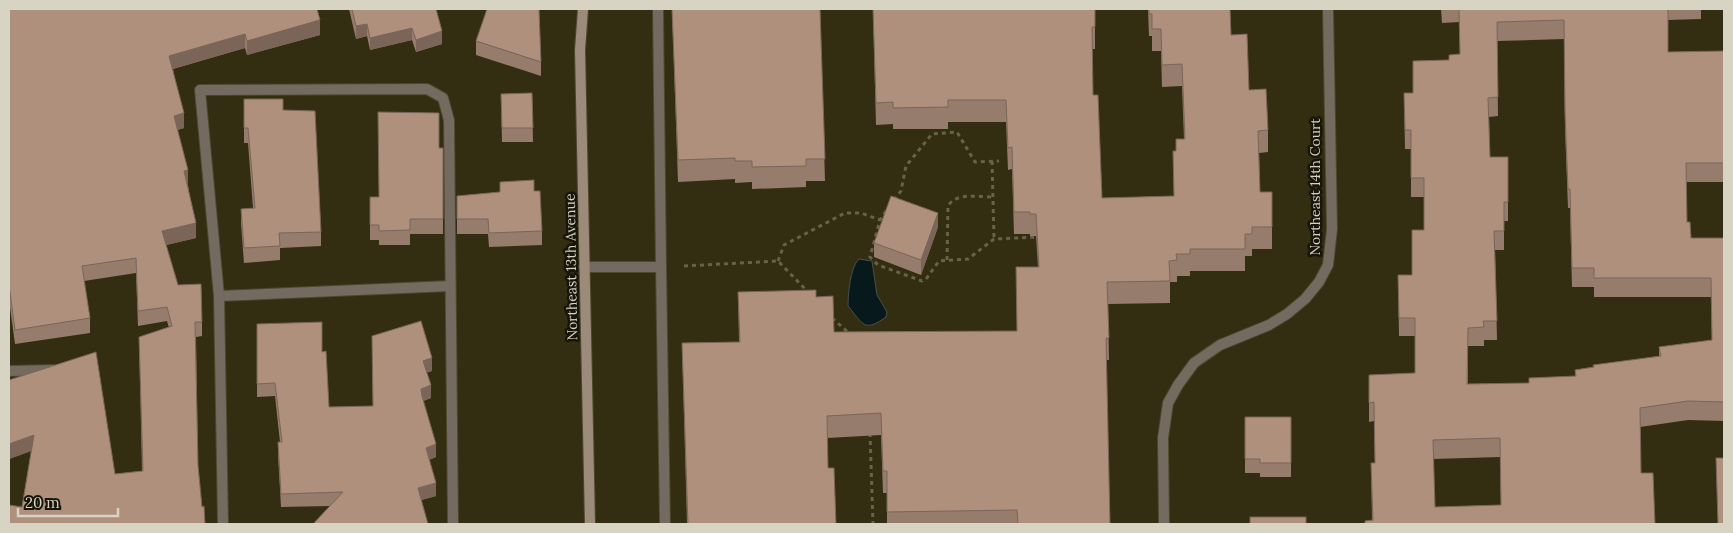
<svg xmlns="http://www.w3.org/2000/svg" width="1733" height="533" font-family="Lora,serif">
<rect width="100%" height="100%" fill="#332e11"/>
<!-- water -->
<path fill="#08191b" stroke="#46514d" d="M 859,259 L 872,261 L 877,295 L 887,312 L 886,317 C 864,333 863,324 848,306 C 848,295 850,267 859,259 Z"/>
<g fill="none" stroke-linecap="round" stroke-linejoin="round">
<!-- lane casing -->
<g stroke="#4d492d" stroke-width="12">
<g id="lane">
<path d="M 658,9 L 661,267"/>
<path d="M 584,267 L 661,267 L 665,524"/>
</g>
</g>
<!-- street casing -->
<g stroke="#4d492d" stroke-width="12">
<g id="street">
<path d="M 219,296 L 450,286"/>
<path d="M 9,371 L 53,370"/>
<path d="M 223,524 L 219,296 L 200,90 L 427,89 L 443,98 L 449,120 L 453,524"/>
<path d="M 1164,524 L 1163,438 L 1168,403 L 1178,385 L 1194,363 L 1220,345 L 1269,325 L 1287,314 L 1305,299 L 1319,282 L 1328,265 L 1332,229 L 1328,9"/>
</g>
</g>
<!-- secondary casing -->
<g stroke="#4d492d" stroke-width="12">
<path id="secondary" d="M 583,9 L 580,50 L 590,524"/>
</g>
<!-- path -->
<g stroke="#676349" stroke-width="3" stroke-dasharray="4 4" stroke-linecap="butt">
<path d="M 992,161 L 994,239"/>
<path d="M 894,200 L 901,191 L 906,166 L 932,134 L 957,132 L 975,162 L 999,161"/>
<path d="M 886,211 L 880,220 L 870,257 L 878,265 L 922,281 L 926,279 L 939,261 L 968,259 L 994,239 L 1038,237"/>
<path d="M 947,260 L 948,206 C 956,192 979,197 994,197"/>
<path d="M 778,261 L 784,245 L 845,213 L 861,213 L 880,220"/>
<path d="M 684,266 L 778,261 L 809,293"/>
<path d="M 832,318 L 850,334"/>
<path d="M 870,433 L 873,524"/>
</g>
<!-- lane -->
<use href="#lane" stroke="#746a60" stroke-width="10"/>
<!-- street -->
<use href="#street" stroke="#746a60" stroke-width="10"/>
<!-- secondary -->
<use href="#secondary" stroke="#9c8b7b" stroke-width="10"/>
</g>
<!-- wall -->
<g fill="#967c6c" fill-rule="evenodd">
<path d="M 9,9 L 320,35 L 247,55 L 245,48 L 173,69 L 184,128 L 177,130 L 188,185 L 196,238 L 166,245 L 178,285 L 202,322 L 202,336 L 196,337 L 198,465 L 22,507 L 31,451 L 9,459 L 9,380 L 115,474 L 142,471 L 139,337 L 169,328 L 167,321 L 138,326 L 136,273 L 84,281 L 90,318 L 90,333 L 15,344 L 9,300 Z"/>
<path d="M 349,9 L 436,9 L 442,44 L 416,52 L 412,40 L 370,50 L 367,36 L 356,39 Z"/>
<path d="M 672,9 L 820,9 L 825,181 L 806,181 L 806,187 L 752,189 L 752,182 L 735,183 L 735,179 L 678,182 Z"/>
<path d="M 873,9 L 1095,9 L 1095,49 L 1092,49 L 1093,95 L 1102,198 L 1174,196 L 1173,151 L 1176,151 L 1184,139 L 1182,86 L 1162,87 L 1161,51 L 1152,51 L 1152,36 L 1149,36 L 1148,9 L 1230,9 L 1231,35 L 1249,90 L 1268,130 L 1268,152 L 1259,153 L 1260,192 L 1272,192 L 1272,249 L 1252,249 L 1252,256 L 1245,256 L 1245,271 L 1190,271 L 1190,276 L 1177,276 L 1177,282 L 1170,282 L 1170,303 L 1108,304 L 1109,360 L 1106,360 L 1110,524 L 887,524 L 887,493 L 883,493 L 881,435 L 827,438 L 828,468 L 836,524 L 687,524 L 682,343 L 739,342 L 738,292 L 816,297 L 834,332 L 1017,331 L 1038,267 L 1036,236 L 1030,236 L 1030,234 L 1014,234 L 1012,169 L 1008,170 L 1006,122 L 948,122 L 948,129 L 893,129 L 893,124 L 876,125 Z"/>
<path d="M 1441,9 L 1701,9 L 1701,19 L 1668,20 L 1668,52 L 1724,51 L 1724,182 L 1686,182 L 1687,222 L 1691,238 L 1724,238 L 1724,421 L 1688,420 L 1640,427 L 1641,473 L 1655,524 L 1372,520 L 1371,463 L 1375,463 L 1374,421 L 1369,422 L 1369,375 L 1415,373 L 1415,336 L 1399,336 L 1398,275 L 1412,275 L 1424,230 L 1424,197 L 1411,197 L 1411,149 L 1405,149 L 1404,93 L 1413,93 L 1413,61 L 1449,60 L 1460,55 L 1459,22 L 1442,23 ZM 1564,39 L 1565,130 L 1568,208 L 1570,208 L 1572,287 L 1594,287 L 1594,297 L 1711,297 L 1712,340 L 1659,347 L 1659,356 L 1575,370 L 1575,376 L 1529,383 L 1468,384 L 1468,346 L 1484,346 L 1484,340 L 1497,340 L 1495,250 L 1504,250 L 1504,221 L 1508,221 L 1508,157 L 1490,157 L 1489,117 L 1498,116 L 1497,41 ZM 1500,457 L 1501,505 L 1435,507 L 1433,459 Z"/>
<path d="M 476,41 L 541,62 L 541,76 L 476,55 Z"/>
<path d="M 532,93 L 533,142 L 502,142 L 501,94 Z"/>
<path d="M 244,99 L 283,110 L 321,232 L 321,246 L 280,248 L 280,260 L 244,263 L 241,224 L 241,209 L 253,208 L 248,143 L 244,143 Z"/>
<path d="M 439,148 L 443,148 L 443,234 L 410,234 L 410,245 L 379,245 L 379,240 L 370,240 L 370,197 L 379,197 Z"/>
<path d="M 500,182 L 534,191 L 542,231 L 542,245 L 489,247 L 488,234 L 457,234 L 457,196 L 500,192 Z"/>
<path d="M 938,227 L 921,275 L 874,257 L 874,243 Z"/>
<path d="M 257,324 L 322,352 L 329,407 L 373,406 L 372,336 L 432,371 L 427,372 L 431,398 L 423,401 L 436,457 L 429,460 L 436,496 L 421,500 L 330,506 L 281,507 L 278,455 L 278,442 L 280,442 L 275,396 L 257,397 Z"/>
<path d="M 1245,417 L 1291,417 L 1291,477 L 1260,477 L 1260,473 L 1245,473 Z"/>
</g>
<!-- shaded-wall -->
<g fill="#7a6558">
<path d="M 320,20 L 320,35 L 247,55 L 247,41 Z"/>
<path d="M 367,24 L 367,36 L 356,39 L 356,26 Z"/>
<path d="M 412,28 L 412,40 L 370,50 L 370,38 Z"/>
<path d="M 442,31 L 442,44 L 416,52 L 416,40 Z"/>
<path d="M 245,34 L 245,48 L 169,70 L 169,56 Z"/>
<path d="M 184,113 L 184,128 L 174,131 L 174,116 Z"/>
<path d="M 188,170 L 188,185 L 184,171 Z"/>
<path d="M 938,213 L 938,227 L 921,275 L 921,260 Z"/>
<path d="M 196,223 L 196,238 L 162,246 L 162,231 Z"/>
<path d="M 432,358 L 432,371 L 423,374 L 423,361 Z"/>
<path d="M 431,385 L 431,398 L 421,402 L 421,389 Z"/>
<path d="M 34,435 L 34,450 L 9,459 L 9,444 Z"/>
<path d="M 436,444 L 436,457 L 426,461 L 426,448 Z"/>
<path d="M 436,483 L 436,496 L 418,501 L 418,488 Z"/>
</g>
<!-- building -->
<g fill="#ae907d" stroke="#7a6558" fill-rule="evenodd">
<path d="M 9,9 L 317,9 L 320,20 L 247,41 L 245,34 L 169,56 L 184,113 L 174,116 L 188,170 L 184,171 L 196,223 L 162,231 L 178,285 L 201,284 L 202,322 L 195,322 L 198,465 L 202,507 L 204,506 L 205,524 L 9,524 L 9,505 L 22,507 L 34,435 L 9,444 L 9,380 L 96,352 L 115,474 L 143,471 L 139,337 L 172,326 L 167,307 L 138,311 L 136,258 L 82,266 L 90,318 L 15,330 L 9,285 Z"/>
<path d="M 352,9 L 436,9 L 442,31 L 416,40 L 412,28 L 370,38 L 367,24 L 356,26 Z"/>
<path d="M 487,9 L 539,9 L 541,62 L 476,41 Z"/>
<path d="M 672,9 L 820,9 L 825,159 L 806,159 L 806,166 L 752,167 L 752,161 L 735,161 L 735,158 L 678,160 Z"/>
<path d="M 873,9 L 1095,9 L 1095,27 L 1092,27 L 1093,95 L 1098,95 L 1102,198 L 1174,196 L 1173,151 L 1176,151 L 1176,139 L 1185,139 L 1182,64 L 1162,65 L 1161,29 L 1152,29 L 1152,14 L 1149,14 L 1149,9 L 1230,9 L 1231,35 L 1247,34 L 1249,90 L 1266,89 L 1268,130 L 1258,131 L 1260,192 L 1272,192 L 1272,227 L 1252,227 L 1252,234 L 1245,234 L 1245,249 L 1190,249 L 1190,254 L 1176,254 L 1177,260 L 1169,261 L 1170,281 L 1107,282 L 1109,338 L 1106,338 L 1110,524 L 1018,524 L 1017,510 L 887,512 L 887,471 L 883,471 L 881,413 L 827,416 L 828,468 L 834,468 L 836,524 L 688,524 L 682,343 L 740,342 L 738,292 L 816,290 L 816,297 L 833,296 L 834,332 L 1017,331 L 1016,267 L 1039,267 L 1036,214 L 1030,214 L 1030,212 L 1014,212 L 1012,147 L 1008,148 L 1006,100 L 948,100 L 948,107 L 893,108 L 893,102 L 876,103 Z"/>
<path d="M 1459,9 L 1668,9 L 1668,52 L 1724,51 L 1724,163 L 1686,163 L 1687,222 L 1690,222 L 1691,238 L 1724,238 L 1724,402 L 1688,401 L 1640,408 L 1641,473 L 1653,473 L 1655,524 L 1365,524 L 1365,521 L 1373,520 L 1371,463 L 1375,463 L 1374,402 L 1369,403 L 1369,375 L 1415,373 L 1415,318 L 1399,318 L 1398,275 L 1412,275 L 1412,230 L 1424,230 L 1424,178 L 1411,178 L 1411,130 L 1405,130 L 1404,93 L 1413,93 L 1413,61 L 1449,60 L 1449,55 L 1460,54 ZM 1564,20 L 1565,111 L 1568,189 L 1570,189 L 1572,268 L 1594,268 L 1594,278 L 1711,278 L 1712,340 L 1659,347 L 1661,356 L 1593,365 L 1594,367 L 1575,370 L 1576,376 L 1529,378 L 1529,383 L 1467,384 L 1468,328 L 1484,327 L 1483,321 L 1497,321 L 1494,231 L 1504,231 L 1504,202 L 1508,202 L 1508,157 L 1490,157 L 1488,98 L 1498,97 L 1497,22 ZM 1500,438 L 1501,505 L 1435,507 L 1433,440 Z"/>
<path d="M 532,93 L 533,128 L 502,128 L 501,94 Z"/>
<path d="M 244,99 L 283,99 L 283,110 L 315,111 L 321,232 L 279,233 L 280,246 L 244,248 L 241,209 L 255,208 L 248,128 L 244,128 Z"/>
<path d="M 378,112 L 439,113 L 439,148 L 443,148 L 443,219 L 410,219 L 410,230 L 379,231 L 379,225 L 370,225 L 370,197 L 379,197 Z"/>
<path d="M 534,180 L 534,191 L 540,191 L 542,231 L 489,233 L 488,219 L 457,219 L 457,196 L 500,192 L 500,182 Z"/>
<path d="M 891,196 L 938,213 L 921,260 L 874,243 Z"/>
<path d="M 421,321 L 432,358 L 423,361 L 431,385 L 421,389 L 422,396 L 436,444 L 426,448 L 436,483 L 418,488 L 428,524 L 313,524 L 343,492 L 281,494 L 278,442 L 282,442 L 275,383 L 257,384 L 257,324 L 322,322 L 322,352 L 326,351 L 329,407 L 373,406 L 372,336 Z"/>
<path d="M 1245,417 L 1291,417 L 1291,463 L 1260,463 L 1260,459 L 1245,459 Z"/>
<path d="M 1716,458 L 1724,458 L 1724,524 L 1718,524 Z"/>
<rect x="1250" y="517" width="56" height="7"/>
</g>
<g text-anchor="middle" stroke-width="5" stroke-linejoin="round" paint-order="stroke">
<!-- street labels -->
<g font-size="14" fill="#d7d4c3" stroke="#18160a">
<text transform="translate(1315 187) rotate(-90)" y="5">Northeast 14th Court</text>
<text transform="translate(571 267) rotate(-91)" y="5">Northeast 13th Avenue</text>
</g>
</g>
<!-- border -->
<rect width="1733" height="533" fill="none" stroke="#d7d4c3" stroke-width="20"/>
<!-- scale -->
<path d="M18 508v8h100v-8" fill="none" stroke="#d7d4c3" stroke-width="2.5"/>
<text x="25" y="508" font-size="15" fill="#d7d4c3" stroke="#18160a" stroke-width="4" paint-order="stroke">20 m</text>
</svg>
